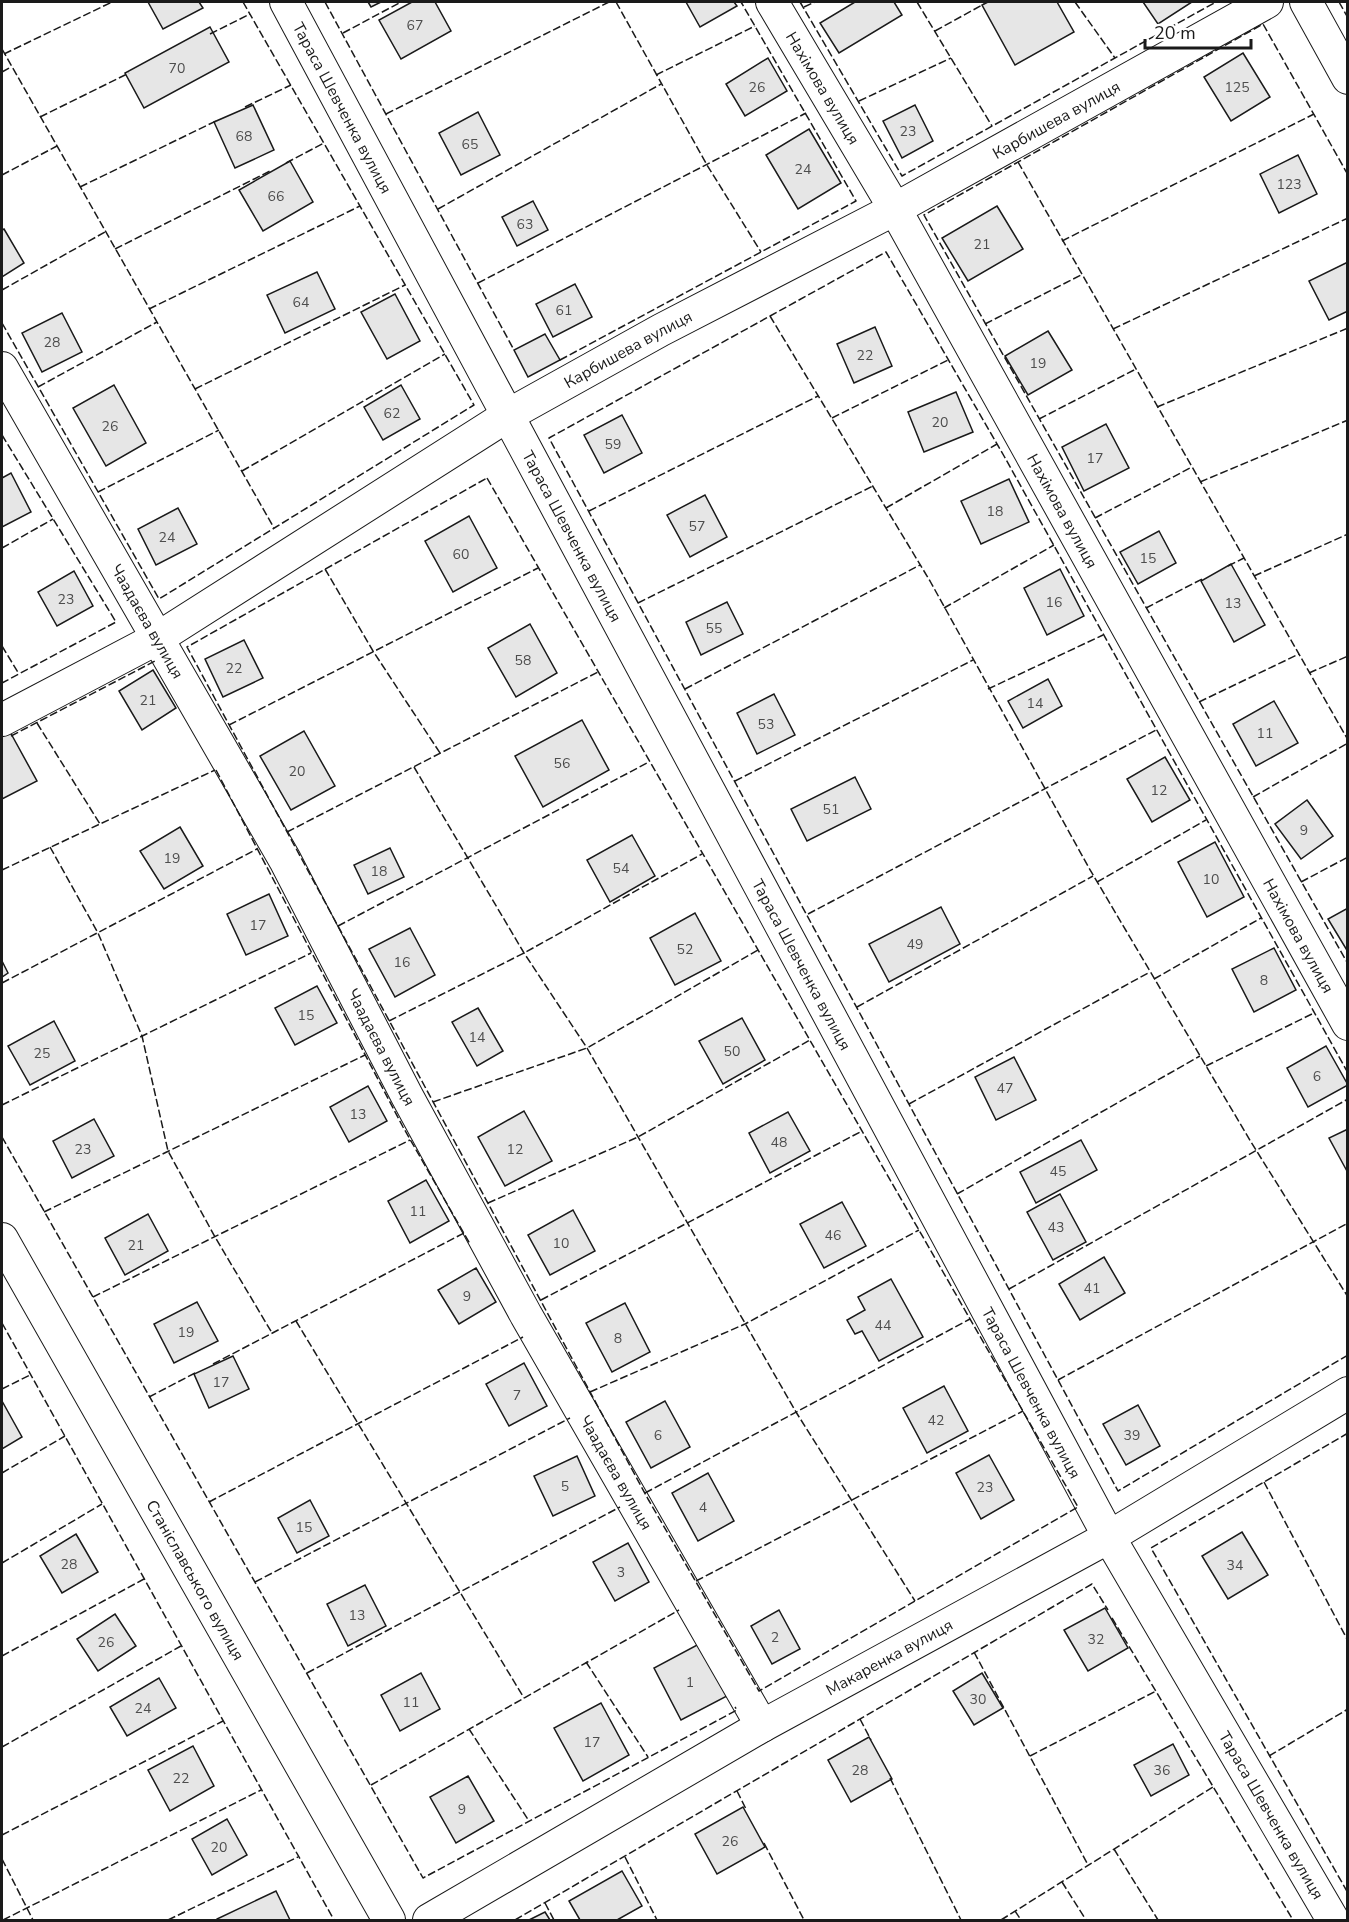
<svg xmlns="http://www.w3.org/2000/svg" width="1349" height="1922" font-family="'Nunito Sans',sans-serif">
<rect width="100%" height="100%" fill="#fff"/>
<!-- building -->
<g fill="#e6e6e6" stroke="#1a1a1a" stroke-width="1.5">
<path d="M 148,2 L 199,2 L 203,8 L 163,29 Z"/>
<path d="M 368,2 L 381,2 L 371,7 Z"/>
<path d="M 412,2 L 435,2 L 451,31 L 401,59 L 379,20 Z"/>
<path d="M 686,2 L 734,2 L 737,6 L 700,27 Z"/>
<path d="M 855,2 L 894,2 L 902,15 L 839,53 L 820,23 Z"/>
<path d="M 988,2 L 1057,2 L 1074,32 L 1015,65 L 982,5 Z"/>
<path d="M 1143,2 L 1192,2 L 1158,24 Z"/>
<path d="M 210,27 L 229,62 L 144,108 L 125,73 Z"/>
<path d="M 1243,53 L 1270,97 L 1231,121 L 1204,77 Z"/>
<path d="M 768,58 L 787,91 L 745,116 L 726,84 Z"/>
<path d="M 253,105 L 274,150 L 235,168 L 214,122 Z"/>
<path d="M 915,105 L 933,141 L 902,158 L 883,121 Z"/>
<path d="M 478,112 L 500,155 L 461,175 L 439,133 Z"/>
<path d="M 809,129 L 841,183 L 798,209 L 766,155 Z"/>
<path d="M 1298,155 L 1317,194 L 1279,213 L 1260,174 Z"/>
<path d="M 290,161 L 313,202 L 263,231 L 239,190 Z"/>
<path d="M 533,201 L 548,230 L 517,246 L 502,217 Z"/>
<path d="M 997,206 L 1023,249 L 968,281 L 942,238 Z"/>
<path d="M 4,229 L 24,263 L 2,277 L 2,230 Z"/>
<path d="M 1348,262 L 1348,311 L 1329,320 L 1309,281 Z"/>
<path d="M 317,272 L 335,309 L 285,333 L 267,295 Z"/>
<path d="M 575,284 L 592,317 L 553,337 L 536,304 Z"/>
<path d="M 395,294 L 420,341 L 387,359 L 361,312 Z"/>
<path d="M 62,313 L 82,352 L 42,372 L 22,333 Z"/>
<path d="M 875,327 L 892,366 L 854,383 L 837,344 Z"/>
<path d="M 1048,331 L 1072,370 L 1028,395 L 1005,356 Z"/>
<path d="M 545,334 L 560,360 L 528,377 L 514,350 Z"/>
<path d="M 114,385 L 146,443 L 106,466 L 73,408 Z"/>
<path d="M 401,385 L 420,419 L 383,440 L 364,407 Z"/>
<path d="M 956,392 L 973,432 L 924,452 L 908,412 Z"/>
<path d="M 622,415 L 642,453 L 604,473 L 584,435 Z"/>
<path d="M 1106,424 L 1129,468 L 1084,491 L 1062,447 Z"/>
<path d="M 11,473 L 31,512 L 2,527 L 2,478 Z"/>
<path d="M 1009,479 L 1029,522 L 981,544 L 961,501 Z"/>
<path d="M 705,495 L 727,537 L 690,557 L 667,515 Z"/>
<path d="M 178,508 L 197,544 L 156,565 L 138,529 Z"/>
<path d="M 469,516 L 497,568 L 453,592 L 425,541 Z"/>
<path d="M 1159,531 L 1176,563 L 1138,584 L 1120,552 Z"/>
<path d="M 1231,564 L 1265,625 L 1234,642 L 1201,581 Z"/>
<path d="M 1060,569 L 1084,616 L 1047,635 L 1024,588 Z"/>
<path d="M 74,571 L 93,606 L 57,626 L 38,592 Z"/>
<path d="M 727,602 L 743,634 L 701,655 L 686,622 Z"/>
<path d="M 530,624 L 557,673 L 516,697 L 488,648 Z"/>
<path d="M 244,640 L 263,678 L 223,697 L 205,659 Z"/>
<path d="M 153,670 L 176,708 L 142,730 L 119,691 Z"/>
<path d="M 1048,679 L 1062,706 L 1023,728 L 1008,701 Z"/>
<path d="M 774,694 L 795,735 L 757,754 L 737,713 Z"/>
<path d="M 1274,701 L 1298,743 L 1256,766 L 1233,724 Z"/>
<path d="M 582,720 L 609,770 L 543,807 L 515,756 Z"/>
<path d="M 9,730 L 37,781 L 2,799 L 2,734 Z"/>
<path d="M 304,731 L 335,786 L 291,810 L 260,756 Z"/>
<path d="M 1165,757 L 1190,800 L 1152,822 L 1127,779 Z"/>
<path d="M 855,777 L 871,809 L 807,841 L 791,809 Z"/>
<path d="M 1307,800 L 1333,836 L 1301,859 L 1275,824 Z"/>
<path d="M 180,827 L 203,866 L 164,889 L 140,851 Z"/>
<path d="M 632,835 L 655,876 L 610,902 L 587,860 Z"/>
<path d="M 1215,842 L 1244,897 L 1207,917 L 1178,862 Z"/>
<path d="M 390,848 L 404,877 L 368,894 L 354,865 Z"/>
<path d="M 269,894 L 288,936 L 246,955 L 227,914 Z"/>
<path d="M 941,907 L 960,944 L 889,982 L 869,944 Z"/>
<path d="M 1348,908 L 1348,952 L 1328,919 Z"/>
<path d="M 695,913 L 721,961 L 675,985 L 650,938 Z"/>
<path d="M 410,928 L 435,975 L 395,997 L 369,949 Z"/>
<path d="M 1274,948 L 1296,990 L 1254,1012 L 1232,969 Z"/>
<path d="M 2,961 L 8,973 L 2,977 Z"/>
<path d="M 317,986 L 337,1023 L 295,1045 L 275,1008 Z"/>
<path d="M 478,1008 L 503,1051 L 477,1066 L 452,1022 Z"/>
<path d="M 742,1018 L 765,1060 L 723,1084 L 699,1041 Z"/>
<path d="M 54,1021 L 75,1061 L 30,1085 L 8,1046 Z"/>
<path d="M 1326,1046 L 1348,1085 L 1308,1107 L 1287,1068 Z"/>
<path d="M 1014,1057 L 1036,1100 L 996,1120 L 975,1077 Z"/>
<path d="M 368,1086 L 387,1121 L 349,1142 L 330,1107 Z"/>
<path d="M 524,1111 L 552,1161 L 505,1186 L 478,1137 Z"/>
<path d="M 788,1112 L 810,1151 L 770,1173 L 749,1133 Z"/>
<path d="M 94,1119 L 114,1156 L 72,1178 L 53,1141 Z"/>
<path d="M 1348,1129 L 1348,1173 L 1329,1138 Z"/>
<path d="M 1081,1140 L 1097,1170 L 1036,1203 L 1020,1172 Z"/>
<path d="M 426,1180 L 449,1221 L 410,1243 L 388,1201 Z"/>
<path d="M 1060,1194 L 1086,1242 L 1053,1260 L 1027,1212 Z"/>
<path d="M 842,1202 L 866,1246 L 824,1268 L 800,1224 Z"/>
<path d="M 573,1210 L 595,1251 L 550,1275 L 528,1235 Z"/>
<path d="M 148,1214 L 168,1251 L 125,1275 L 105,1238 Z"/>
<path d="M 1104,1257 L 1125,1293 L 1080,1320 L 1059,1284 Z"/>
<path d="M 476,1268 L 496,1302 L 459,1324 L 438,1290 Z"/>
<path d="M 891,1279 L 923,1337 L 879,1361 L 862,1331 L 855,1334 L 847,1320 L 865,1310 L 858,1297 Z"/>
<path d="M 197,1302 L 218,1341 L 174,1363 L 154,1324 Z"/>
<path d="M 625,1303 L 650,1352 L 612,1372 L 586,1323 Z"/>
<path d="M 233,1356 L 249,1389 L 209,1408 L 194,1374 Z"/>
<path d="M 524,1363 L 547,1406 L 509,1426 L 486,1384 Z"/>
<path d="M 944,1386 L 968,1431 L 927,1453 L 903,1408 Z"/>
<path d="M 2,1401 L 22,1437 L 2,1449 Z"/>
<path d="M 665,1401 L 690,1447 L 651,1468 L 626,1422 Z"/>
<path d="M 1138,1405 L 1160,1446 L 1126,1465 L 1103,1424 Z"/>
<path d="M 989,1455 L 1014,1500 L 981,1519 L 956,1473 Z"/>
<path d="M 577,1456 L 595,1496 L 553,1516 L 534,1476 Z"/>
<path d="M 708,1473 L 734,1521 L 698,1541 L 672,1493 Z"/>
<path d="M 310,1500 L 329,1536 L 297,1553 L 278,1518 Z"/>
<path d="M 1242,1532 L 1268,1575 L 1228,1599 L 1202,1556 Z"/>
<path d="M 76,1534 L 98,1572 L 62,1593 L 40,1556 Z"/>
<path d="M 628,1543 L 649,1582 L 615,1601 L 593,1562 Z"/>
<path d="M 365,1585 L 386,1626 L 348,1646 L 327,1604 Z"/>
<path d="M 1105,1608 L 1128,1648 L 1088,1671 L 1064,1630 Z"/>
<path d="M 779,1610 L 800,1649 L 772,1664 L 751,1626 Z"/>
<path d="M 115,1614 L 136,1646 L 98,1671 L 77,1639 Z"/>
<path d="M 699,1644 L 727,1696 L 681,1720 L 654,1668 Z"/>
<path d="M 421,1673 L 440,1709 L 400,1731 L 381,1695 Z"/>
<path d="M 982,1673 L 1003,1708 L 974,1725 L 953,1691 Z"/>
<path d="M 159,1678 L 176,1708 L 127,1736 L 110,1707 Z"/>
<path d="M 601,1703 L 629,1755 L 583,1781 L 554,1728 Z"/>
<path d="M 869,1737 L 892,1779 L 851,1802 L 828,1760 Z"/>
<path d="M 1173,1744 L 1189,1775 L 1151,1796 L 1134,1765 Z"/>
<path d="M 193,1746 L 214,1786 L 170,1811 L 148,1770 Z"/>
<path d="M 468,1776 L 494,1821 L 456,1843 L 430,1797 Z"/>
<path d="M 743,1807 L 765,1847 L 717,1874 L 695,1834 Z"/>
<path d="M 227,1819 L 247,1855 L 212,1875 L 192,1839 Z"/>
<path d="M 622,1871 L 642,1906 L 617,1920 L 580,1920 L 569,1901 Z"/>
<path d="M 276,1891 L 290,1920 L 217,1920 L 217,1919 Z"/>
<path d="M 545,1912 L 550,1920 L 529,1920 Z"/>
</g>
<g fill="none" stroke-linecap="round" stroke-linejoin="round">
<!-- minor casing -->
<g stroke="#1a1a1a" stroke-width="34">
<g id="minor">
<path id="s1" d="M 286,2 L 1109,1537 L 1333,1920"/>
<path id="s2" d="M 772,2 L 895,209 L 1348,1024"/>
<path d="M 1306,2 L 1348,78"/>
<path id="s3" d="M 2,368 L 285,860 L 407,1096 L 526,1315 L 762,1726"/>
<path id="s4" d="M 2,720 L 158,638 L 510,414 L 661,330 L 895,209 L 1267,2"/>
<path id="s5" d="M 2,1239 L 389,1920"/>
<path id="s6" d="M 429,1920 L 762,1726 L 1109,1537 L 1348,1393"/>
</g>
</g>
<!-- minor -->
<use href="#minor" stroke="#fff" stroke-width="32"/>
<!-- fence -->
<g stroke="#1a1a1a" stroke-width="1.5" stroke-dasharray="8 3" stroke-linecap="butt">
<path d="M 325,2 L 514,350"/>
<path d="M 616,2 L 707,165 L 761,252"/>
<path d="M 800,2 L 902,176 L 1216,2"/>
<path d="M 917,2 L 992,126"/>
<path d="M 1075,2 L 1115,58"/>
<path d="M 1339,2 L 1348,18"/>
<path d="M 804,7 L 815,2"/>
<path d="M 935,31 L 984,4"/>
<path d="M 343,33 L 401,2"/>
<path d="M 210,34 L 250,14"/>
<path d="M 2,49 L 274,528"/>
<path d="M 4,54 L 112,2"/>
<path d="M 2,72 L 11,67"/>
<path d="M 656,75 L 755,26"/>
<path d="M 859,101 L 951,58"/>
<path d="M 245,107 L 291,85"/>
<path d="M 386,114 L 609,2"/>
<path d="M 40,117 L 129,73"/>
<path d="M 1018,162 L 1348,740"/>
<path d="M 286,163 L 324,143"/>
<path d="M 2,175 L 57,146"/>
<path d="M 1348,175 L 1263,24 L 924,215 L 1348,964"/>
<path d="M 80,187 L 218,120"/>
<path d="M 438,209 L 661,84"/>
<path d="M 1062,241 L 1314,114"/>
<path d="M 115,249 L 270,171"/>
<path d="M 478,283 L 806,113"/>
<path d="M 2,290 L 105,232"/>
<path d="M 149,309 L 360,206"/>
<path d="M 770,316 L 930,581 L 1089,868 L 1251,1142 L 1348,1297"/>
<path d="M 2,323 L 159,599 L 474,405 L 243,2"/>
<path d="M 985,324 L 1081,275"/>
<path d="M 1113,329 L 1348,218"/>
<path d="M 560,360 L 856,201 L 741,2"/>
<path d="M 38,387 L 157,322"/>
<path d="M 195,389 L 405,285"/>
<path d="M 1157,407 L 1348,328"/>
<path d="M 832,418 L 948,360"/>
<path d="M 1039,419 L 1136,369"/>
<path d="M 2,435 L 116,622 L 2,683"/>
<path d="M 242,471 L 445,354"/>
<path d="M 487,478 L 1078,1507 L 759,1691 L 648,1499 L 187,647 Z"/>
<path d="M 1200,482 L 1348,420"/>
<path d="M 98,492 L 219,430"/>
<path d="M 886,508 L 997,444"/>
<path d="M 589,511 L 818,396"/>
<path d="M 1095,518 L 1192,467"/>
<path d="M 2,548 L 53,519"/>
<path d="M 1228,566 L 1244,558"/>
<path d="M 325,569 L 373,651 L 440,753"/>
<path d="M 1254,576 L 1348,534"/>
<path d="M 638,603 L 873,486"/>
<path d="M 944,608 L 1054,545"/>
<path d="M 1146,608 L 1204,578"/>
<path d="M 2,646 L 19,674"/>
<path d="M 1309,673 L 1348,656"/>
<path d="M 685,689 L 920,565"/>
<path d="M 988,689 L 1103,635"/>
<path d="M 1199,702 L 1299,654"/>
<path d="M 37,723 L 100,824"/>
<path d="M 229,725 L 538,568"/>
<path d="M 11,736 L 157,660"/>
<path d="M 414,767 L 524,953 L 587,1048 L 796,1412 L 915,1601"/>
<path d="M 216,770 L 403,1127 L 470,1244"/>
<path d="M 735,781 L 973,660"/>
<path d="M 1253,797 L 1348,743"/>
<path d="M 287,832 L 598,672"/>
<path d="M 50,847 L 98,933 L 142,1036 L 168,1151 L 215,1237 L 272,1333"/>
<path d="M 2,870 L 215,770"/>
<path d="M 1097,882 L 1206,820"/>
<path d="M 1301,882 L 1348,857"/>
<path d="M 808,914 L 1156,730"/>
<path d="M 338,926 L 649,762"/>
<path d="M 1154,979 L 1261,918"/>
<path d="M 2,983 L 257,849"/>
<path d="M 857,1007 L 1093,876"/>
<path d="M 389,1021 L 524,953 L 702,854"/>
<path d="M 1206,1066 L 1314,1013"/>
<path d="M 1348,1073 L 1004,456 L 886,252 L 549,438 L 1118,1491 L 1348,1355"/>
<path d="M 433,1102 L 587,1048 L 758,950"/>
<path d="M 909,1104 L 1150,972"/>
<path d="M 2,1105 L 311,953"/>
<path d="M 2,1137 L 423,1878 L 737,1710 L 735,1707"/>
<path d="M 957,1194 L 1200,1056"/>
<path d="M 488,1203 L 638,1137 L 810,1040"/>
<path d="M 44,1212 L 365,1055"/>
<path d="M 1009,1289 L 1348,1099"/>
<path d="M 93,1297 L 410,1140"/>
<path d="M 541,1300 L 862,1131"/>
<path d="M 296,1321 L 524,1698"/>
<path d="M 2,1323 L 334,1920"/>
<path d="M 213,1364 L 464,1233"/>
<path d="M 1058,1380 L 1348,1223"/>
<path d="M 2,1389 L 30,1375"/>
<path d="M 590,1392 L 745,1324 L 919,1230"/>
<path d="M 149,1397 L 197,1372"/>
<path d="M 1348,1433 L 1151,1548 L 1348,1893"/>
<path d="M 2,1473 L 65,1436"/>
<path d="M 1264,1482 L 1348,1641"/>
<path d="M 645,1493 L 970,1319"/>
<path d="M 209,1502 L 523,1337"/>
<path d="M 2,1563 L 102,1504"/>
<path d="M 696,1581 L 1023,1411"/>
<path d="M 255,1582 L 570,1418"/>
<path d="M 1112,1618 L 1293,1920"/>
<path d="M 974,1652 L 1088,1865"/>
<path d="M 2,1656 L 144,1579"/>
<path d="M 586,1662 L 648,1757"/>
<path d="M 307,1673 L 620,1507"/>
<path d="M 860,1719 L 871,1740"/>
<path d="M 469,1729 L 529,1821"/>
<path d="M 2,1747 L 181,1646"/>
<path d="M 1030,1756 L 1156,1691"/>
<path d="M 1269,1756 L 1348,1709"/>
<path d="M 890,1778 L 961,1920"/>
<path d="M 371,1785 L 679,1610"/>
<path d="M 737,1791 L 746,1809"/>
<path d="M 2,1835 L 223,1721"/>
<path d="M 764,1843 L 804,1920"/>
<path d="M 1114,1849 L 1158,1920"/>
<path d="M 625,1857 L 657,1920"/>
<path d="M 2,1859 L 33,1920"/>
<path d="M 1062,1882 L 1086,1920"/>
<path d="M 545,1903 L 554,1920"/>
<path d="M 1015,1911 L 1021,1920"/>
<path d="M 3,1920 L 261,1790"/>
<path d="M 168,1920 L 298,1857"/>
<path d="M 515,1920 L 1092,1584 L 1108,1610"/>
<path d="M 1001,1920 L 1213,1787"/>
</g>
</g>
<g text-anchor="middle" stroke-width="4.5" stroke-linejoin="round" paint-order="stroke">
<!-- number labels -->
<g font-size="14" fill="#4d4d4d">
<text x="415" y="30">67</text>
<text x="177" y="73">70</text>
<text x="757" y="92">26</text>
<text x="1237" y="92">125</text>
<text x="908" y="136">23</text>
<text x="244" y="141">68</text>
<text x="470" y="149">65</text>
<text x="803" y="174">24</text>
<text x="1289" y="189">123</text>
<text x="276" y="201">66</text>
<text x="525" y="229">63</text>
<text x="982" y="249">21</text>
<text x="301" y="307">64</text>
<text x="564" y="315">61</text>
<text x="52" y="347">28</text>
<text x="865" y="360">22</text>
<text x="1038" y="368">19</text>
<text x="392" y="418">62</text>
<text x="940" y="427">20</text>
<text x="110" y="431">26</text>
<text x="613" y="449">59</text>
<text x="1095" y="463">17</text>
<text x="995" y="516">18</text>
<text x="697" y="531">57</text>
<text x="167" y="542">24</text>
<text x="461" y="559">60</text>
<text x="1148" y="563">15</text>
<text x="66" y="604">23</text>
<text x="1054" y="607">16</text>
<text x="1233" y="608">13</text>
<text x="714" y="633">55</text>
<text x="523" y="665">58</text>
<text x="234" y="673">22</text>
<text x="148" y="705">21</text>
<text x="1035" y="708">14</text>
<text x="766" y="729">53</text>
<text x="1265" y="738">11</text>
<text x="562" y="768">56</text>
<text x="297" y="776">20</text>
<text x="1159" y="795">12</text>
<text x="831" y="814">51</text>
<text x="1304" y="835">9</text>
<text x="172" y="863">19</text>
<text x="621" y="873">54</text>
<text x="379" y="876">18</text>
<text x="1211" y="884">10</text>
<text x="258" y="930">17</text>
<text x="915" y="949">49</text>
<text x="685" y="954">52</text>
<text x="402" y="967">16</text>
<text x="1264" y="985">8</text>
<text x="306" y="1020">15</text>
<text x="477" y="1042">14</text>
<text x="732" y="1056">50</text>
<text x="42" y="1058">25</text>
<text x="1317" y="1081">6</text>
<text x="1005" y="1093">47</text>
<text x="358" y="1119">13</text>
<text x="779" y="1147">48</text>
<text x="83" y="1154">23</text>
<text x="515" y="1154">12</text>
<text x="1058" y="1176">45</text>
<text x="418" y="1216">11</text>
<text x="1056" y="1232">43</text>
<text x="833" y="1240">46</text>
<text x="561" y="1248">10</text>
<text x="136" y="1250">21</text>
<text x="1092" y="1293">41</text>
<text x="467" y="1301">9</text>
<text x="883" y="1330">44</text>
<text x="186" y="1337">19</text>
<text x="618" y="1343">8</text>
<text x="221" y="1387">17</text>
<text x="517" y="1400">7</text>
<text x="936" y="1425">42</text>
<text x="658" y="1440">6</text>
<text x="1132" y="1440">39</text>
<text x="565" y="1491">5</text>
<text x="985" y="1492">23</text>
<text x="703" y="1512">4</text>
<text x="304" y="1532">15</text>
<text x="69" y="1569">28</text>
<text x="1235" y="1570">34</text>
<text x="621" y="1577">3</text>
<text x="357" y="1620">13</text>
<text x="775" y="1642">2</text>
<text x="1096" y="1644">32</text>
<text x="106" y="1647">26</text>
<text x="690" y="1687">1</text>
<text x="978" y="1704">30</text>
<text x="411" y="1707">11</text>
<text x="143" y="1713">24</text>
<text x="592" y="1747">17</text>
<text x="860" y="1775">28</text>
<text x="1162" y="1775">36</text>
<text x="181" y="1783">22</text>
<text x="462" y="1814">9</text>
<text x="730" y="1846">26</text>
<text x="219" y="1852">20</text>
</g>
<!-- street labels -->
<g font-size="16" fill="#1a1a1a" stroke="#fff">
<text dy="6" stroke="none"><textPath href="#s2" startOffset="100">Нахімова вулиця</textPath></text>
<text dy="6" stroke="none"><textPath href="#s1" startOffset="120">Тараса Шевченка вулиця</textPath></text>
<text dy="6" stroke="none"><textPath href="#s4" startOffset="1214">Карбишева вулиця</textPath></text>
<text dy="6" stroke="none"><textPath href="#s4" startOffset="728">Карбишева вулиця</textPath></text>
<text dy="6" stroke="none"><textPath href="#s2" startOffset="586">Нахімова вулиця</textPath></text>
<text dy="6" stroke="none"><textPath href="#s1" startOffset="606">Тараса Шевченка вулиця</textPath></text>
<text dy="6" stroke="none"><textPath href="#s3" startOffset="292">Чаадаєва вулиця</textPath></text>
<text dy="6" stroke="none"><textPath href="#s2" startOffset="1072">Нахімова вулиця</textPath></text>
<text dy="6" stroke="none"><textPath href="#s1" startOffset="1092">Тараса Шевченка вулиця</textPath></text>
<text dy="6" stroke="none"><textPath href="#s3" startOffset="778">Чаадаєва вулиця</textPath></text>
<text dy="6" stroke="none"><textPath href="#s1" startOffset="1578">Тараса Шевченка вулиця</textPath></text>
<text dy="6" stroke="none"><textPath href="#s3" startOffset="1264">Чаадаєва вулиця</textPath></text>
<text dy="6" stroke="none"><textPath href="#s5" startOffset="392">Станіславського вулиця</textPath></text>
<text dy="6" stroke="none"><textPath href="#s6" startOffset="530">Макаренка вулиця</textPath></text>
<text dy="6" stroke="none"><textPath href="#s1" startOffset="2064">Тараса Шевченка вулиця</textPath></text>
</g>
</g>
<!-- border -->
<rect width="1349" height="1922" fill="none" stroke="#1a1a1a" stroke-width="6"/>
<!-- scale -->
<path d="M1145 39v9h106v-9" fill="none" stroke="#1a1a1a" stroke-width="3"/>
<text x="1154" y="39" font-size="18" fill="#1a1a1a" stroke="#ffffff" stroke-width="4.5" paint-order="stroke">20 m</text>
</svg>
